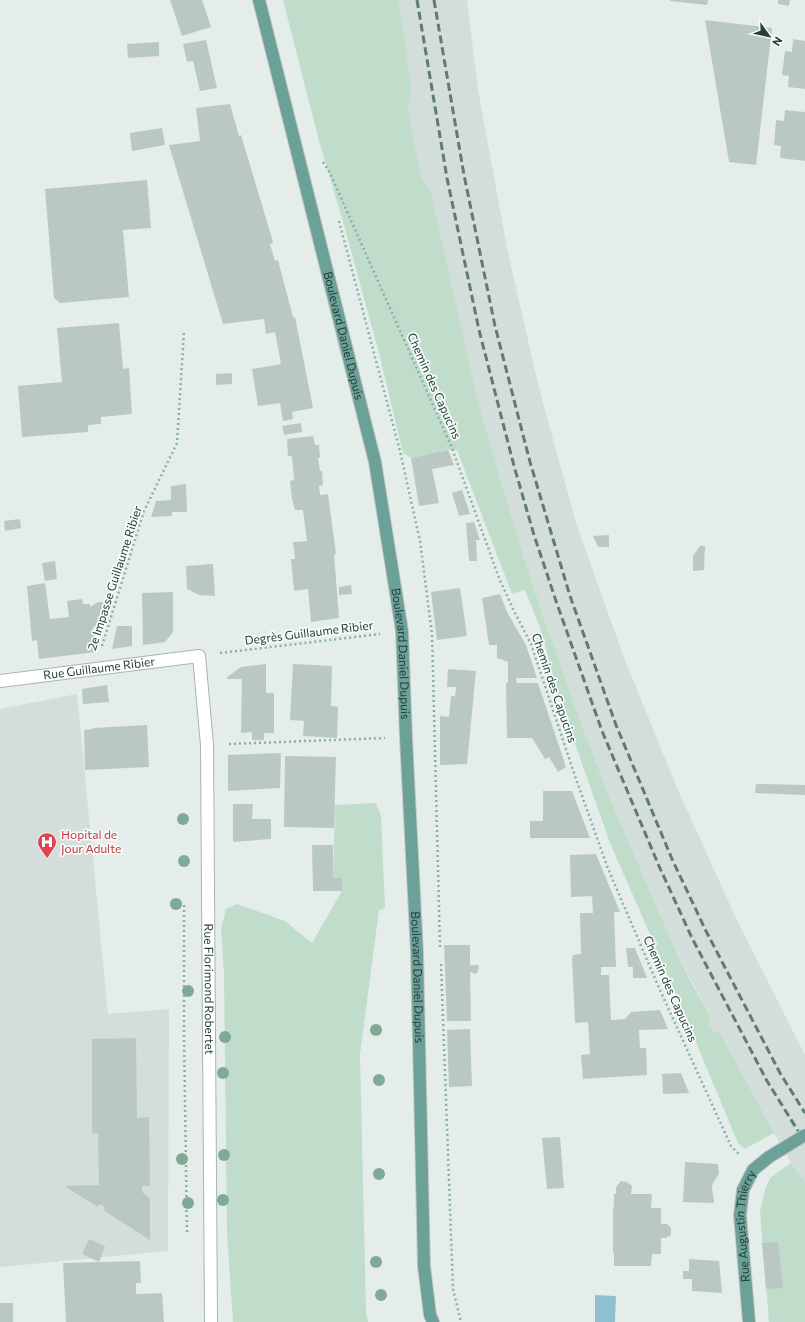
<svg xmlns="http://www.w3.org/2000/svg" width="805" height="1322" font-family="Commissioner,sans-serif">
<rect width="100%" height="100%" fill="#e5edea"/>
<!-- built -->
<g fill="#d3ddda">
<path d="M 399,0 L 467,0 L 478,90 L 508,253 L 539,388 L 576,523 L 623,655 L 677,788 L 735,916 L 805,1055 L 805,1182 L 791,1163 L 774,1133 L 718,1032 L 715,1034 L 708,1022 L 712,1020 L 674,947 L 609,796 L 580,720 L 547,627 L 518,539 L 478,402 L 431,192 L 421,177 L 408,108 L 412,92 Z"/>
<path d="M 77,694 L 108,1014 L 169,1009 L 168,1251 L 0,1267 L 0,709 Z"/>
</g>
<!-- green -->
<g fill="#bfddca">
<path d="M 283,0 L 399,0 L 412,92 L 408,108 L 421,177 L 431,192 L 478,402 L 518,539 L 547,627 L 580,720 L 609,796 L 674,947 L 692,984 L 712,1020 L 708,1022 L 715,1033 L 719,1032 L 774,1133 L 745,1149 L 738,1143 L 664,966 L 610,843 L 561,704 L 540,628 L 525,590 L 512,594 L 457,450 L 448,450 L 411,458 L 403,453 L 379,353 L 342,218 L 319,141 Z"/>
<path d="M 376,803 L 381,816 L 385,908 L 379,910 L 360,1054 L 366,1313 L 368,1322 L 233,1322 L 227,1234 L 224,974 L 221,929 L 226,909 L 237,904 L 285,921 L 312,943 L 342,891 L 342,878 L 333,877 L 335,805 Z"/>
<path d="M 791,1163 L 805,1182 L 805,1322 L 769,1322 L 760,1212 L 765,1190 L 770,1178 Z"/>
</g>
<!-- water -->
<path fill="#90c0cf" d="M 595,1295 L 616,1296 L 615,1322 L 595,1322 Z"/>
<!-- building -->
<g fill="#bac8c4">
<path d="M 170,0 L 202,0 L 211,27 L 182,36 Z"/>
<path d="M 670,0 L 708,0 L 707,5 L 670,1 Z"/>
<path d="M 778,0 L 790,0 L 789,6 L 778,4 Z"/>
<path d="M 705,20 L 772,28 L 756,165 L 729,162 Z"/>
<path d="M 793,39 L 805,41 L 805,89 L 788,87 L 789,76 L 782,75 L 785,51 L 792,52 Z"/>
<path d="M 206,40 L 217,88 L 200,91 L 193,61 L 187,62 L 183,44 Z"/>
<path d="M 159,42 L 159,56 L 128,58 L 127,44 Z"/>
<path d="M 230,104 L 239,136 L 241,135 L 271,235 L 273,243 L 270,244 L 275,261 L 278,260 L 293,317 L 295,317 L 313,408 L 292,412 L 293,419 L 283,421 L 280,403 L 258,406 L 252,369 L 281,364 L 275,332 L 266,334 L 264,319 L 223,324 L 169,145 L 200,141 L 196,108 Z"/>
<path d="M 785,110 L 805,112 L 805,161 L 780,158 L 781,146 L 774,145 L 776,120 L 784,121 Z"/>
<path d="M 162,128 L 165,145 L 132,151 L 130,133 Z"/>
<path d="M 147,180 L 151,228 L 123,230 L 129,297 L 60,303 L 54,298 L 45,189 Z"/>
<path d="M 119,323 L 123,369 L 129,368 L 132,414 L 101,417 L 101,424 L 88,425 L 88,432 L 22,437 L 18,386 L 62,382 L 57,328 Z"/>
<path d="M 232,373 L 232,384 L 216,385 L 216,374 Z"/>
<path d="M 301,423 L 302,432 L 284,435 L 282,426 Z"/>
<path d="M 313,436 L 315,445 L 319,445 L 320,458 L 318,458 L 320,471 L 322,471 L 323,485 L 319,486 L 320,495 L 328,494 L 336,554 L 334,554 L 339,618 L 311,622 L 308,589 L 294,591 L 291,559 L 295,559 L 293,542 L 307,541 L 303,510 L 295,510 L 292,499 L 290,481 L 294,480 L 292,456 L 288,456 L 287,439 Z"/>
<path d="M 448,450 L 454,465 L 432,469 L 439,503 L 419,506 L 411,458 Z"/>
<path d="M 186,484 L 187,512 L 172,512 L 172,516 L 151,517 L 156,501 L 171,500 L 171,486 Z"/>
<path d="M 462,490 L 470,514 L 459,516 L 452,493 Z"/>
<path d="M 20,519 L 21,528 L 5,531 L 4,521 Z"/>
<path d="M 474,522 L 480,540 L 476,540 L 477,561 L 469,561 L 466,523 Z"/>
<path d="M 609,535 L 609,547 L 598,547 L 593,536 Z"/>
<path d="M 700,546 L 705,546 L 704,570 L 693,571 L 693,556 Z"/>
<path d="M 55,561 L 57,579 L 45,581 L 42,563 Z"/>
<path d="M 213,564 L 215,596 L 199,595 L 187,589 L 186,566 Z"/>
<path d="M 45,583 L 50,619 L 69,617 L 67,601 L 82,599 L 83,604 L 90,604 L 90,607 L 98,602 L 110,603 L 103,625 L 93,627 L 96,652 L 39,659 L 37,640 L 32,641 L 27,586 Z"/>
<path d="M 351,585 L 352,594 L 339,595 L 339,587 Z"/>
<path d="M 460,588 L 467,636 L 437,640 L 431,592 Z"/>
<path d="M 173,592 L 173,632 L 165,642 L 143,645 L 142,593 Z"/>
<path d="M 500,594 L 507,612 L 526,645 L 537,678 L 516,678 L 517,683 L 538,683 L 566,767 L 558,772 L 549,757 L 545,759 L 532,738 L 507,738 L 506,683 L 508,683 L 508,662 L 497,658 L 497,645 L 489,645 L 482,598 Z"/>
<path d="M 117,626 L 132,626 L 132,646 L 112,649 Z"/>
<path d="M 266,664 L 266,693 L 274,693 L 274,733 L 264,733 L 264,740 L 252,740 L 252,732 L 241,733 L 242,679 L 227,679 L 227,677 L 241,667 Z"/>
<path d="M 293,664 L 332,666 L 331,706 L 338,707 L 337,738 L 303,736 L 304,721 L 290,720 Z"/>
<path d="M 448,669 L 476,671 L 467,764 L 440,765 L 440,716 L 449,717 L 451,696 L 455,696 L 456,687 L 447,687 Z"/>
<path d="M 107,685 L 109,702 L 83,704 L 82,689 Z"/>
<path d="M 147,725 L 149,767 L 85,770 L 84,730 L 93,729 L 93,728 Z"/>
<path d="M 281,753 L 280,788 L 228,791 L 228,755 Z"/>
<path d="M 285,756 L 336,757 L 334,828 L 284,827 Z"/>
<path d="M 756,784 L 805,785 L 805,795 L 755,793 Z"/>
<path d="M 543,791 L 572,791 L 590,838 L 530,838 L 530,821 L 543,821 Z"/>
<path d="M 233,804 L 253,804 L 252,819 L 271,819 L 271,839 L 233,842 Z"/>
<path d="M 312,845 L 333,845 L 333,877 L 342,878 L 342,891 L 313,891 Z"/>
<path d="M 596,854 L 620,912 L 614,912 L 616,967 L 601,967 L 601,975 L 609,975 L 611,1020 L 625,1019 L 631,1012 L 660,1010 L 668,1029 L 639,1030 L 640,1048 L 646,1048 L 647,1075 L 583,1079 L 581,1055 L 590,1054 L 588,1022 L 575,1023 L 572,959 L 573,955 L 581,954 L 580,913 L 593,913 L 592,896 L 571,897 L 570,855 Z"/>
<path d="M 444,945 L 470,945 L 470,965 L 478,965 L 479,967 L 478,971 L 476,974 L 470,972 L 471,1021 L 447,1021 Z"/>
<path d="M 626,948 L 635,948 L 647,978 L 633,978 L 633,967 L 628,967 Z"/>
<path d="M 470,1029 L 472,1086 L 449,1087 L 447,1030 Z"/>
<path d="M 136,1038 L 137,1118 L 149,1117 L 150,1186 L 142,1186 L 142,1192 L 150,1198 L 150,1240 L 103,1210 L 105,1207 L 100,1204 L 98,1207 L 64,1186 L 99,1185 L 98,1133 L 92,1134 L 92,1039 Z"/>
<path d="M 681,1073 L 689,1093 L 663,1094 L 662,1074 Z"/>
<path d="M 560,1137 L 564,1188 L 547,1189 L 542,1138 Z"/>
<path d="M 685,1162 L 718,1164 L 719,1174 L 713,1183 L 712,1187 L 714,1203 L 683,1202 Z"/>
<path d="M 621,1181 L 627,1182 L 632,1186 L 631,1194 L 652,1194 L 651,1208 L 661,1208 L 661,1224 L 667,1224 L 671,1228 L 671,1235 L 666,1238 L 661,1238 L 661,1254 L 652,1254 L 651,1266 L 614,1266 L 614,1253 L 613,1253 L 613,1207 L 614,1207 L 614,1194 L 616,1194 L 616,1187 Z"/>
<path d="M 89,1239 L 105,1246 L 99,1262 L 82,1254 Z"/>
<path d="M 778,1242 L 783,1288 L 766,1289 L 762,1243 Z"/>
<path d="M 689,1259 L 719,1261 L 722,1293 L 692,1291 L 692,1279 L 683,1279 L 683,1271 L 689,1271 Z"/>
<path d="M 140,1261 L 141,1283 L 136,1283 L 136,1294 L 162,1293 L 164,1322 L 66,1322 L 63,1263 Z"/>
<rect x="0" y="1303" width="13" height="19"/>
</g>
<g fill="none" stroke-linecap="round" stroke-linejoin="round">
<!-- minor casing -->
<g stroke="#a8b5b2" stroke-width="14">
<g id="minor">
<path id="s1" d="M 0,681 L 199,656 L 207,745 L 211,1322"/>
</g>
</g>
<!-- primary casing -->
<g stroke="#c2c9c8" stroke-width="14">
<g id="primary">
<path id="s2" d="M 259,0 L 375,462 L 402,631 L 406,738 L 417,953 L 424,1266 L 430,1315 L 433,1322"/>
<path id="s3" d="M 749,1322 L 740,1215 L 743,1190 L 753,1170 L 769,1157"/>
</g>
</g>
<!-- path -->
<g stroke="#87b0a7" stroke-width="2.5" stroke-dasharray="2 3" stroke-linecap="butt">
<path d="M 323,162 L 330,173 L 452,448 L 499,578 L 514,611 L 531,644 L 575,776 L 607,866 L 659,988 L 731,1146 L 739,1154"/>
<path d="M 339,221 L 400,451 L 420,541 L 432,634 L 440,947"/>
<path d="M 102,646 L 144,511 L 177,443 L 184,331"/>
<path d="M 220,653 L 380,634"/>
<path d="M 229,744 L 385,738"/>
<path d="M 184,905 L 184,1035 L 187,1234"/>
<path d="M 441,964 L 453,1289 L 461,1322"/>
</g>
<!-- minor -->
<use href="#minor" stroke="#fff" stroke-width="12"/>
<!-- primary -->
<use href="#primary" stroke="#6ca198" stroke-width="12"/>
<!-- rail -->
<g stroke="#607a75" stroke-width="3" stroke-dasharray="8 4" stroke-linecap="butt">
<path d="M 417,0 L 447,178 L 479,330 L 514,466 L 534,535 L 556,601 L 602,731 L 659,866 L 692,938 L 767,1081 L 805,1142"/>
<path d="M 434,0 L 464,175 L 495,326 L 530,462 L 570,596 L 616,725 L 672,859 L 706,931 L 780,1073 L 805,1113"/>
</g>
<!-- primary-bridge casing -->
<g stroke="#c2c9c8" stroke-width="14" stroke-linecap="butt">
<path id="primary-bridge" d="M 769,1157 L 805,1135"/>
</g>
<!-- primary-bridge -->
<use href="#primary-bridge" stroke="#6ca198" stroke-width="12"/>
</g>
<!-- trees -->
<g fill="#81aa96">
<circle cx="183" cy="819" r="6"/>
<circle cx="184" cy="861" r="6"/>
<circle cx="176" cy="904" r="6"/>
<circle cx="188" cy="991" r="6"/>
<circle cx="376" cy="1030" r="6"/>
<circle cx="225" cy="1037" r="6"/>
<circle cx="223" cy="1073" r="6"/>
<circle cx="379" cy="1080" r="6"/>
<circle cx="224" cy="1155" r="6"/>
<circle cx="182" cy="1159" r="6"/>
<circle cx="379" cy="1174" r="6"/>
<circle cx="223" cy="1200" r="6"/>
<circle cx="188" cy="1203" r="6"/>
<circle cx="376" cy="1262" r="6"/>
<circle cx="381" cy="1295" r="6"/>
</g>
<!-- icons -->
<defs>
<g id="hospital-pin" transform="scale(1)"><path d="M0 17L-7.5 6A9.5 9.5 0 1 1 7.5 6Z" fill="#e0444e" stroke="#f6faf8"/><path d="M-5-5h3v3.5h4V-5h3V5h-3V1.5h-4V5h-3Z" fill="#fff"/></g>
</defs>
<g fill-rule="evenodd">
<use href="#hospital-pin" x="47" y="842"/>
</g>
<g text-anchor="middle" stroke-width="3.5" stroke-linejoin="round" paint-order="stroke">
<!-- street labels -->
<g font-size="12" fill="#253f3a" stroke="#f6faf8">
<text dy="4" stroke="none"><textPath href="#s2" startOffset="346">Boulevard Daniel Dupuis</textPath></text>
<text transform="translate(434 386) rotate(66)" y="4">Chemin des Capucins</text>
<text transform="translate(115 578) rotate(-72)" y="4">2e Impasse Guillaume Ribier</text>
<text transform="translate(309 633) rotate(-7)" y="4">Degrès Guillaume Ribier</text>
<text dy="4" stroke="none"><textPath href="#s2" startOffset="670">Boulevard Daniel Dupuis</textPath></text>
<text dy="4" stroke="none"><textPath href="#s1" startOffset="100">Rue Guillaume Ribier</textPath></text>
<text transform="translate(554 688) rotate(71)" y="4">Chemin des Capucins</text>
<text dy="4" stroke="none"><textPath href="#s2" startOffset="994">Boulevard Daniel Dupuis</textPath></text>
<text dy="4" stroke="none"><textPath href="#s1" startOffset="534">Rue Florimond Robertet</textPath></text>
<text transform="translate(670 989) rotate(66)" y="4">Chemin des Capucins</text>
<text dy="4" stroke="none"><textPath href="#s3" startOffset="97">Rue Augustin Thierry</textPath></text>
</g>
<!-- health labels -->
<g font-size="12" fill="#be3a42" stroke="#f6faf8" text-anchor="start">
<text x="61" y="839">Hopital de<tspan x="61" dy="14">Jour Adulte</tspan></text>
</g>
</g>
<!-- north arrow -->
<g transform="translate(769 36) rotate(123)" stroke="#f6faf8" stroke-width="3" paint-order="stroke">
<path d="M0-3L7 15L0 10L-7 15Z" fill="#253f3a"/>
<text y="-6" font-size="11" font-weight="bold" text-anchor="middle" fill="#253f3a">N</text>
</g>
</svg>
